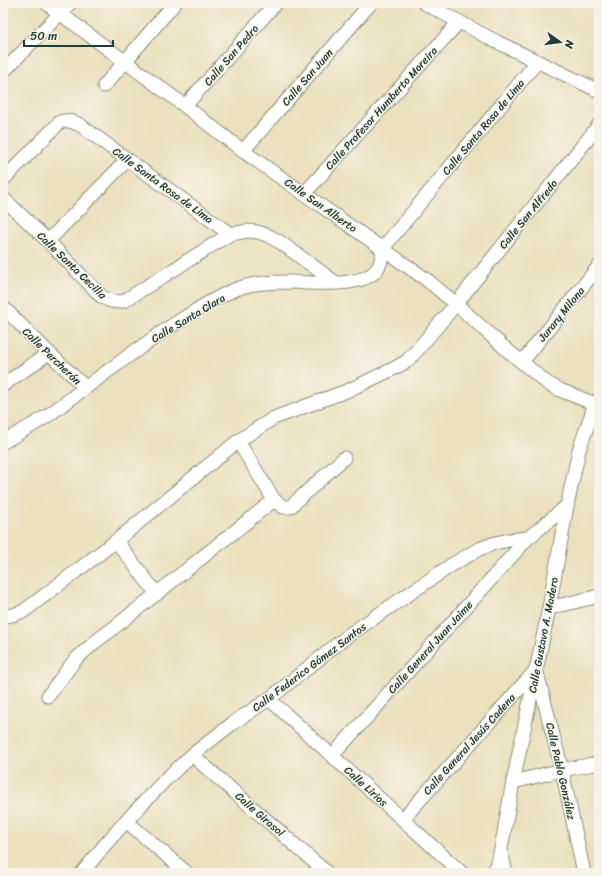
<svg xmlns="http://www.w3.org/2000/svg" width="602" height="876" font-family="Sriracha,sans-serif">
<rect width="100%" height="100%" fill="#f7f3e8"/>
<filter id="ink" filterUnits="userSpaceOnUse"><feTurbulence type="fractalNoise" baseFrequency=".025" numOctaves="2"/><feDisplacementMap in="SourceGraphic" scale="8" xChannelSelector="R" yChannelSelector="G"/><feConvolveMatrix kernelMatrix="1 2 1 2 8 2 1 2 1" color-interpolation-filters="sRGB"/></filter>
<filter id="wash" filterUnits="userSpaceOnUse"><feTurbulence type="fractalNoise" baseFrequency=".012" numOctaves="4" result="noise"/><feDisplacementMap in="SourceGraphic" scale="16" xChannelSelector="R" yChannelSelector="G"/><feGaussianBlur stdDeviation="0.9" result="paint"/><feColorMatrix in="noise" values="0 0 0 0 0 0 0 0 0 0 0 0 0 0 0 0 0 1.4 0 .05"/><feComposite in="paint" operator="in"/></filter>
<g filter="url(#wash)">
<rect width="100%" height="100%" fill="#eae0bd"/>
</g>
<g filter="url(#ink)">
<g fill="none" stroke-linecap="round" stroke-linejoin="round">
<!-- minor casing -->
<g stroke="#848e78" stroke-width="15">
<g id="minor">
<path d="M 46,3 L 185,106 L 243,151 L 427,280 L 456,304 L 506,349 L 547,383 L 560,390 L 595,404"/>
<path d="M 424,3 L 497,42 L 599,91"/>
<path d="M 3,72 L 70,3"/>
<path d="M 104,86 L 175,3"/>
<path d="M 185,106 L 276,3"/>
<path d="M 243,151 L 371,3"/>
<path d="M 3,180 L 60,122 C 67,119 73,122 80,125 L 230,234 L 248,231 L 258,232 L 269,236 L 280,242 L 336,283"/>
<path d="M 304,194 L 459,22"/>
<path d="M 3,198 L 48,241 L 101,296 C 109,301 114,303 124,301 L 230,234"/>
<path d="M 48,241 L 127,160"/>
<path d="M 3,307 L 49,353 L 85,387"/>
<path d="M 522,362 L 599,266"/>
<path d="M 3,385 L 49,353"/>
<path d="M 238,441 L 274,500 L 283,507 L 290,507 L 344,458"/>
<path d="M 3,442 C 19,433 35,424 50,414 C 90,385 129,354 170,327 C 192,313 215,297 239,288 C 256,282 276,282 293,282 C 315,283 364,288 377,269 C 382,263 382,255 383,248 L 537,62"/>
<path d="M 116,541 L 157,594"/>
<path d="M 549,608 L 599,596"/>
<path d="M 3,616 L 13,615 L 24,611 L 116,541 L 238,441 L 274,418 L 349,390 L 395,368 L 407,361 L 418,349 L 456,304 L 599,125"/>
<path d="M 537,673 L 562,770 L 584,873"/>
<path d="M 48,696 L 75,660 L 95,642 L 111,630 L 274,500"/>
<path d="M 269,699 L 462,873"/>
<path d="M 192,755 L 327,873"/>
<path d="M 332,756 L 528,538"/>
<path d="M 513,782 L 562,770 L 599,763"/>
<path d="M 403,819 L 535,671"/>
<path d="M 126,821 L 187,873"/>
<path d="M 501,851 L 506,873"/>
<path d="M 82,873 L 104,846 L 126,821 L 167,778 L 192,755 L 233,723 L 269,699 L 350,634 L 453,564 L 479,549 L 495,543 L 509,540 L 528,538 L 567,506"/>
<path d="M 494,873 L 501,849 L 513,782 L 549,608 L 567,506 L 579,450 L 595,404 L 599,399"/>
</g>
</g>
<!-- minor -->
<use href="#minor" stroke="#fff" stroke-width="13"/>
</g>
</g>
<g text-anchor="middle" stroke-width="3" stroke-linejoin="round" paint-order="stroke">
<!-- street labels -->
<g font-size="11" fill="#1f3d34" stroke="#f7f3e8">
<text transform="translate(231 55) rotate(-49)" y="4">Calle San Pedro</text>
<text transform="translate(307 77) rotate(-49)" y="4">Calle San Juan</text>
<text transform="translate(381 108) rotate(-48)" y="4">Calle Profesor Humberto Moreira</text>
<text transform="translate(483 127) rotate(-50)" y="4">Calle Santa Rosa de Lima</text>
<text transform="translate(163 185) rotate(36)" y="4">Calle Santa Rosa de Lima</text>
<text transform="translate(321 205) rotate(35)" y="4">Calle San Alberto</text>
<text transform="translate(528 214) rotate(-51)" y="4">Calle San Alfredo</text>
<text transform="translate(72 265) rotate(44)" y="4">Calle Santa Cecilia</text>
<text transform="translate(561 314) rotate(-51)" y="4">Jurary Milona</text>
<text transform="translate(188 318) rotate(-31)" y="4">Calle Santa Clara</text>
<text transform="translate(52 356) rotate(44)" y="4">Calle Percherón</text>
<text transform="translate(543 635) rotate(-79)" y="4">Calle Gustavo A. Madero</text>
<text transform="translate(430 647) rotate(-48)" y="4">Calle General Juan Jaime</text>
<text transform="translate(309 667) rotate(-37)" y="4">Calle Federico Gómez Santos</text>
<text transform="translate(469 744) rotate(-48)" y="4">Calle General Jesús Cadena</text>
<text transform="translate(561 771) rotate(77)" y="4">Calle Pablo González</text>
<text transform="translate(366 786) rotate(42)" y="4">Calle Lirios</text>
<text transform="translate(260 814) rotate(41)" y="4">Calle Girasol</text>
</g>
</g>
<!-- margin -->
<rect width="602" height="876" fill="none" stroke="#f7f3e8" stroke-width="16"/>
<!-- north arrow -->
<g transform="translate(560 42) rotate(104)" stroke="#f7f3e8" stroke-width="3" paint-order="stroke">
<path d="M0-3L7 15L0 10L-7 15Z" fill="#1f3d34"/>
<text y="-6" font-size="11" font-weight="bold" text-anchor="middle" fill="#1f3d34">N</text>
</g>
<!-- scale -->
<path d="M24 40v6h89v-6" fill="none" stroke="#1f3d34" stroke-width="2"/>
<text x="30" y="40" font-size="12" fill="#1f3d34" stroke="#f7f3e8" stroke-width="3" paint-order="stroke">50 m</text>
</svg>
